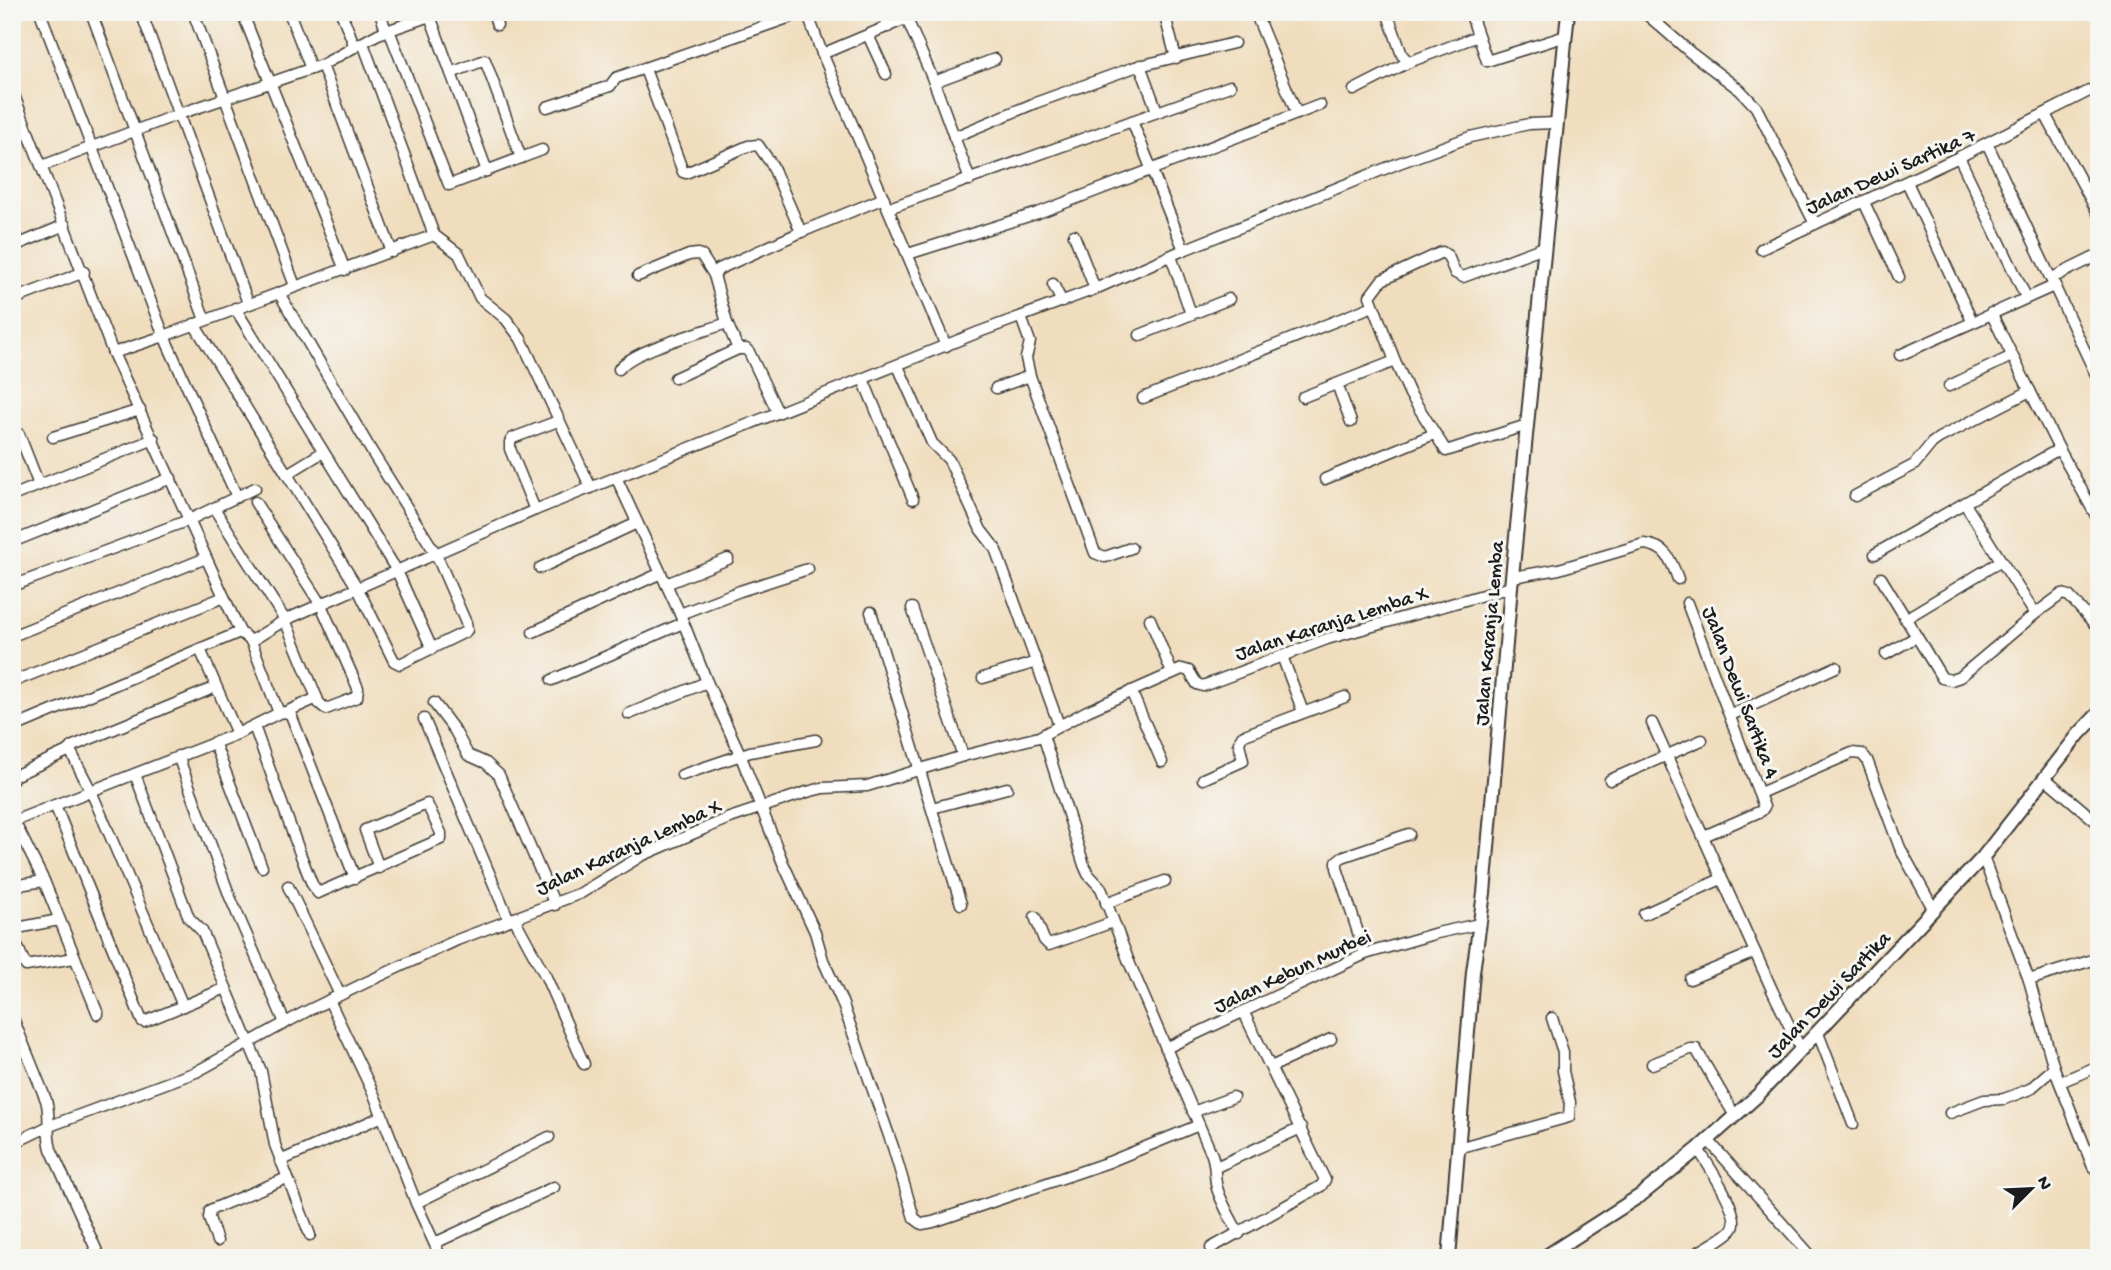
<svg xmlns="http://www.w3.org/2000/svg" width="2111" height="1270" font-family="'Gochi Hand',sans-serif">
<rect width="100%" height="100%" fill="#f6f6f2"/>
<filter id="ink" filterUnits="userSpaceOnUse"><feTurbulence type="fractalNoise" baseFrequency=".0143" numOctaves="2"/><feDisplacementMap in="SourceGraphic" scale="14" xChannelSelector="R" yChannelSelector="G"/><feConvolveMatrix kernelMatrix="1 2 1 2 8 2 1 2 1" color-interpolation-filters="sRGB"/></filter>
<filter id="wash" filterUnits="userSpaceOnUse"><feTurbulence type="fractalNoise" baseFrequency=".00686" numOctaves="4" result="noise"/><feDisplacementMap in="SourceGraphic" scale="28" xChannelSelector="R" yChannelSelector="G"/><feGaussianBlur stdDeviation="1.57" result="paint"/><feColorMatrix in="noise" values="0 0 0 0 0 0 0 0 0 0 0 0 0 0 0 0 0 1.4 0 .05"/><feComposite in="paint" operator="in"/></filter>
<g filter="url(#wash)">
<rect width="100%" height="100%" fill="#f0ddbd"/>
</g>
<g filter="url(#ink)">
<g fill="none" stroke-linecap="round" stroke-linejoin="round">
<!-- minor casing -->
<g stroke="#3c3934" stroke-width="13">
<g id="minor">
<path d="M 40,12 L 164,336 L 237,497"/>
<path d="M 91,12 L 205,320"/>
<path d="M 141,12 L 248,303"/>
<path d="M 193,12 L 295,286"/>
<path d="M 242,12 L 345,270"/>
<path d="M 289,12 L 311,69"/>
<path d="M 341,12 L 355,47"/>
<path d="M 380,12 L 386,31"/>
<path d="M 493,12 L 497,25"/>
<path d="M 807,12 L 820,48 L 946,346"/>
<path d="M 882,12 L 888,27"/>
<path d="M 1164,12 L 1176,58"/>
<path d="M 1255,12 L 1297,114"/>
<path d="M 1387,12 L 1402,55 L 1409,62"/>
<path d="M 1470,12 L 1487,61 L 1566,36"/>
<path d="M 1644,12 L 1691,53 L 1740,90 L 1756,107 L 1815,224"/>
<path d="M 1031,13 L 1034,12"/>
<path d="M 430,16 L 487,171"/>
<path d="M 907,19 L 934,82 L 970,180"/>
<path d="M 389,30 L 449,185 L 542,150"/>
<path d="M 868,35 L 886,74"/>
<path d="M 822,54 L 922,12"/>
<path d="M 322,65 L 392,252"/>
<path d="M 1140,65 L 1157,111"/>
<path d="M 645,69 L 683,172 L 686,173 L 748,146 L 758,145 L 772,165 L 801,232 L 719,269 L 714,275"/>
<path d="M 451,73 L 485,60 L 521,158"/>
<path d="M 934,82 L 995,59"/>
<path d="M 12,90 L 113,353 L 240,632 L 251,641 L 279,713"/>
<path d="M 1354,90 L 1409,62 L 1478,36"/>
<path d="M 547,107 L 610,86 L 616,78 L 805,12"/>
<path d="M 2045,114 L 2099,215"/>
<path d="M 1132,121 L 1184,250"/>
<path d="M 954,137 L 1035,103 L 1135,67 L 1234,43"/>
<path d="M 1987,143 L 2099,381"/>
<path d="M 1959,157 L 2026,297"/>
<path d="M 42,166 L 179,114 L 322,65 L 378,34 L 441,12"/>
<path d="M 1907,182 L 1972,321"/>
<path d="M 1864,202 L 1899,277"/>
<path d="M 889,208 L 1230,86"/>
<path d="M 12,228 L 19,244"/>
<path d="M 801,232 L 884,198"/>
<path d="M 434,235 L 459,254 L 480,298 L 506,319 L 521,339 L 591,488"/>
<path d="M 1074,235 L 1095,289"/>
<path d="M 12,247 L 65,225"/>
<path d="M 1761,249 L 1959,157 L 2099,86"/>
<path d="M 908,254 L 1038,213 L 1320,105"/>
<path d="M 1171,256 L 1191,314"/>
<path d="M 638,276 L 689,255 L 698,254 L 702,256 L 714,275 L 727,323 L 738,349 L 746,349 L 749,352 L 778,413"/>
<path d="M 2052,278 L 2099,255"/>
<path d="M 1053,284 L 1062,302"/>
<path d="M 12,300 L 84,272"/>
<path d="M 235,308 L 397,571 L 432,649"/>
<path d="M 1991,313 L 2059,449 L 2099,521"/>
<path d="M 1021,317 L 1030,342 L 1026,358 L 1030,376 L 1095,553 L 1105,557 L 1131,548"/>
<path d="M 194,324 L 358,589 L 394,661 L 400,664 L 465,632 L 467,630 L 466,623 L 436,554 L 372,452 L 279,293"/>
<path d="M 1140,335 L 1229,299"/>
<path d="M 113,353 L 164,336 L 434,235 L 363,43"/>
<path d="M 1900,355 L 2056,285"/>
<path d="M 898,366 L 932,443 L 949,460 L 981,530 L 995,548 L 1059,725"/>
<path d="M 619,369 C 632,350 703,332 727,323"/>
<path d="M 675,378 L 738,349"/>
<path d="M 863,379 L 913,499"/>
<path d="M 1337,384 L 1351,422"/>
<path d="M 1949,386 L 2012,356"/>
<path d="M 996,388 L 1030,376"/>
<path d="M 1303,397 L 1395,361"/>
<path d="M 1143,398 L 1373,306"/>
<path d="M 1527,425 L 1446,451 L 1410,394 L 1395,361 L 1370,296 L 1382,280 L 1442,252 L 1448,256 L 1455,273 L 1463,277 L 1544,247"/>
<path d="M 19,434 L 39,485"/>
<path d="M 53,437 L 140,410"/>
<path d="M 287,474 L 323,452"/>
<path d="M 616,477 L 680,614 L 707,682 L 740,754 L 783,863 L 815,932 L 823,960 L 842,1002 L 893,1147 L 914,1218 L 922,1224 L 933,1222 L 1109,1162 L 1199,1125"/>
<path d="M 1325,479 L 1434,434"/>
<path d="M 12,496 L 154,439"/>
<path d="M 1855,496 L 1914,465 L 1932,443 L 1939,438 L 2030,391"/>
<path d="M 1965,504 L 2035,614"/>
<path d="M 214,508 L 285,620 L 319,703 L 326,709 L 357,697 L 358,688 L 321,605 L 255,502"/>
<path d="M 535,510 L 510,449 L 510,442 L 513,438 L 558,421"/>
<path d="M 12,542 L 171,478"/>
<path d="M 1875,554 L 2059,449"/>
<path d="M 540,568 L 637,523"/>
<path d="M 1513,577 L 1559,569 L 1644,544 C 1666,546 1671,560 1678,579"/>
<path d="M 1881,578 L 1942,678 L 1951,680 L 1960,677 L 2035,614 L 2062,594 L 2069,596 L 2099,629"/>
<path d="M 666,584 L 728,559"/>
<path d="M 12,586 L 189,520 L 255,488"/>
<path d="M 1687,603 L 1764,807 L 1761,811 L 1704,836"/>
<path d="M 912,608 L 963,756"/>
<path d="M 871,612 L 961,904"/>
<path d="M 680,614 L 740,591 L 808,569"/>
<path d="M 1150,619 L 1172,673"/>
<path d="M 1905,619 L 2001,561"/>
<path d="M 533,632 L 661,573"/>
<path d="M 12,636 L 206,558"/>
<path d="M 251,641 L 285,620 L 535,510 L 979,332 L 1095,289 L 1181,251 L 1399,163 L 1470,137 L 1529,124 L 1556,123"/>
<path d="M 200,649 L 237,734"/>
<path d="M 1886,654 L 1916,637"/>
<path d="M 1282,656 L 1303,712"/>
<path d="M 983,678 L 1037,662"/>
<path d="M 552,680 L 683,623"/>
<path d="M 12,682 L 224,597"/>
<path d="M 1131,691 L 1162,762"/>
<path d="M 434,703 L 455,731 L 468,755 L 486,763 L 499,775 L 555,905"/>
<path d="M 286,712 L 317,698"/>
<path d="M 629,714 L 707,682"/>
<path d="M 1731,715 L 1836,667"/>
<path d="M 424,719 L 509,920"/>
<path d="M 1652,723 L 1773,992 L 1801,1050"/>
<path d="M 254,726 L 301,856 L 312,884 L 318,893 L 441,839 L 441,833 L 427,804 L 365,830 L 379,868"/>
<path d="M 12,728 L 240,632"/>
<path d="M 1043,735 L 1084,865 L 1088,874 L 1101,888 L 1129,962 L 1212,1155 C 1216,1166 1214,1177 1217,1188 C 1222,1204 1231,1219 1239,1234"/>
<path d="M 214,742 L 262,867"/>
<path d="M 178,756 L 230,897 L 285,1023"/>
<path d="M 135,774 L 189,918 L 202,931 L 261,1071 L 275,1145 L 310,1235"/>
<path d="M 682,775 L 750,752 L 816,740"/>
<path d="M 2045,778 L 2099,824"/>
<path d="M 1203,779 L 1243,761 L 1239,743 L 1242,736 L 1345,697"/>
<path d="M 12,780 L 14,776 L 70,750"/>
<path d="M 1610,780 L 1702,740"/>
<path d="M 1760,793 L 1852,753 L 1862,754 L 1867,760 L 1900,848 L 1934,910"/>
<path d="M 55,805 L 142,1021 L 144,1022 L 226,988"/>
<path d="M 932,808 L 1007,788"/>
<path d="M 1983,857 L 2029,980 L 2054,1068 L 2093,1167 L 2099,1164"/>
<path d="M 12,886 L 44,881"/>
<path d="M 288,886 L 340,995"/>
<path d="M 1106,903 L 1165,881"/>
<path d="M 1644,914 L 1721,879"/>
<path d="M 1035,917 L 1044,940 L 1049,945 L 1113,922"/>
<path d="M 514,918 L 546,977 L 584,1064"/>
<path d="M 12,929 L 59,920"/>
<path d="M 12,934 L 26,966 L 74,958"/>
<path d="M 1365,954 L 1337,868 L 1337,861 L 1342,857 L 1409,834"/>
<path d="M 1690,979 L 1755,952"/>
<path d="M 2029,980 L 2099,958"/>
<path d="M 329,1000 L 375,1097 L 416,1203 L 441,1258"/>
<path d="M 183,1006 L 91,791 L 70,750 L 73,746 L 216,687"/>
<path d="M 98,1014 L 44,881 L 14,821 L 237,734 L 279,713 L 286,712 L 291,715 L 355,878"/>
<path d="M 12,1016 L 46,1100 C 51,1117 46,1132 51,1149 L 100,1258"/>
<path d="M 1818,1033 L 1853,1124"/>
<path d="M 1166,1048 L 1365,954 L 1437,933 L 1479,924"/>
<path d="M 1652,1064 L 1690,1049 L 1696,1049 L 1735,1116"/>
<path d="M 1271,1067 L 1331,1039"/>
<path d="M 2060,1082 L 2099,1066"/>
<path d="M 1193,1112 L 1233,1097"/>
<path d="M 1950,1113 L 1984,1100 L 2004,1099 L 2030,1089 L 2054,1068"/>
<path d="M 1708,1140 L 1813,1258"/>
<path d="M 12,1144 L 47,1127 L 196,1072 L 307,1011 L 367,982 L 457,940 L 581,893 L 641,856 L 727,819 L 807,792 L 823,788 L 867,786 L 963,756 L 1039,737 L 1087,711 L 1182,669 L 1189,671 L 1197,684 L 1203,686 L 1327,639 L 1511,587"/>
<path d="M 1458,1148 L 1569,1117 L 1570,1102 L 1563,1071 L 1563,1052 L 1552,1018"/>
<path d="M 280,1161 L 383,1116"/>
<path d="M 1216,1167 L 1301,1128"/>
<path d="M 416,1203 L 549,1137"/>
<path d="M 217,1241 L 209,1218 L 210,1210 L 287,1178"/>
<path d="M 435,1243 L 554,1187"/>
<path d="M 1211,1248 L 1321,1186 L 1325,1180 L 1244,1013"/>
<path d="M 1688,1258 C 1698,1252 1729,1236 1733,1228 C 1741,1213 1707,1163 1698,1149"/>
</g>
</g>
<!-- major casing -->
<g stroke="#3c3934" stroke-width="16">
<g id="major">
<path d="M 1449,1258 L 1473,972 L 1484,893 L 1511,587 L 1568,12"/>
<path d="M 1543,1258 L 1641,1195 L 1698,1149 L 1758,1095 L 1983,857 L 2079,734 L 2099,713"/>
</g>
</g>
<!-- minor -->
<use href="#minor" stroke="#fff" stroke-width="10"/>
<!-- major -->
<use href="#major" stroke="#fff" stroke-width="12"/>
</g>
</g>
<g text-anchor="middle" stroke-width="6" stroke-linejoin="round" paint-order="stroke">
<!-- street labels -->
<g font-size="21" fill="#1c1c1c" stroke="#f6f6f2">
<text transform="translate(1890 170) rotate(-24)" y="7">Jalan Dewi Sartika 7</text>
<text transform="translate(1331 622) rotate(-18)" y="7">Jalan Karanja Lemba X</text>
<text transform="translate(1488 633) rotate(-85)" y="7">Jalan Karanja Lemba</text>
<text transform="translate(1742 692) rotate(69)" y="7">Jalan Dewi Sartika 4</text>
<text transform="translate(628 846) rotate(-25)" y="7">Jalan Karanja Lemba X</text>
<text transform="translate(1292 970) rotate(-25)" y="7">Jalan Kebun Murbei</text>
<text transform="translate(1828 994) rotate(-46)" y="7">Jalan Dewi Sartika</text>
</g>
</g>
<!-- margin -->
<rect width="2111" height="1270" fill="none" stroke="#f6f6f2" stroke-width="42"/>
<!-- north arrow -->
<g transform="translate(2031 1189) rotate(66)" stroke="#f6f6f2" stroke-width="5" paint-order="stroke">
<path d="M0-5L12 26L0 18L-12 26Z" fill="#1c1c1c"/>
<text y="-10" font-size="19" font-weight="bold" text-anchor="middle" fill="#1c1c1c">N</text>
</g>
</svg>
